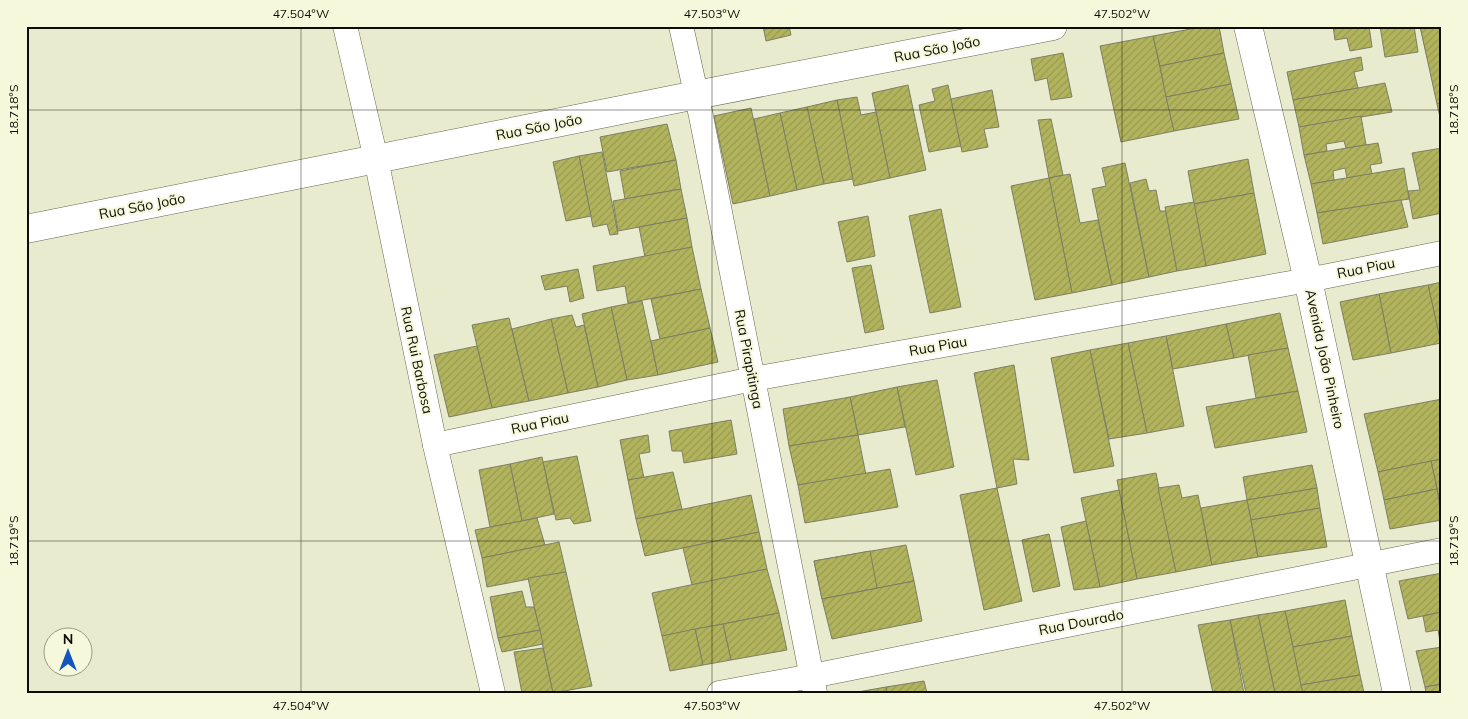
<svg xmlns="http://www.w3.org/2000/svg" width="1468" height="719" font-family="Mulish,sans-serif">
<defs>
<pattern id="building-hatch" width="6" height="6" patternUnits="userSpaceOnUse" patternTransform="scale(1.25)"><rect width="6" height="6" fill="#b2b45d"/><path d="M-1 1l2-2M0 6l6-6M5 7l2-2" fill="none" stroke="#989a4f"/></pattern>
</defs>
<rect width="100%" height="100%" fill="#e9ebce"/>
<!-- building -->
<g fill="url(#building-hatch)" stroke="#7d7f65">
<path d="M 763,26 L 789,26 L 791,35 L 766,41 Z"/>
<path d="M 1207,26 L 1219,26 L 1224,53 L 1160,66 L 1153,36 Z"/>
<path d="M 1333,26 L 1369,26 L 1372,47 L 1350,51 L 1347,38 L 1335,40 Z"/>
<path d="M 1380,26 L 1414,26 L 1418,52 L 1385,57 Z"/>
<path d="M 1420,26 L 1442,26 L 1442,54 L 1427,57 Z"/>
<path d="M 1420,26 L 1442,26 L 1442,103 L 1437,104 Z"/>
<path d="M 1153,36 L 1174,131 L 1121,142 L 1100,46 Z"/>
<path d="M 1063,53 L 1072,97 L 1051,100 L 1047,78 L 1035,81 L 1031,59 Z"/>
<path d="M 1224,53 L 1231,84 L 1166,97 L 1160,66 Z"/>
<path d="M 1361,57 L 1363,70 L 1354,72 L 1358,88 L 1293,100 L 1287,72 Z"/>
<path d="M 1385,83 L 1392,112 L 1299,127 L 1293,100 Z"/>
<path d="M 1231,84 L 1239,119 L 1174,131 L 1166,97 Z"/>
<path d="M 908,85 L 926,170 L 890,178 L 872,93 Z"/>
<path d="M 948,85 L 961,146 L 929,152 L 919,105 L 935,101 L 932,89 Z"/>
<path d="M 992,90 L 999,127 L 984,129 L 988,147 L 962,152 L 951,99 Z"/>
<path d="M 857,97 L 861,115 L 876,112 L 890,178 L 854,186 L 837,100 Z"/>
<path d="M 837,100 L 853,179 L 824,184 L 807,107 Z"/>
<path d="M 1442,103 L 1442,126 L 1437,104 Z"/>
<path d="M 807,107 L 824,184 L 797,190 L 780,113 Z"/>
<path d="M 751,108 L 770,196 L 733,204 L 714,116 Z"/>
<path d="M 780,113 L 797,190 L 770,196 L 754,119 Z"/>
<path d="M 1361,116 L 1366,145 L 1346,148 L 1344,141 L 1326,144 L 1327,151 L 1304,155 L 1299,127 Z"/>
<path d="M 1051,119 L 1063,175 L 1049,178 L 1038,120 Z"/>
<path d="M 667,124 L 676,160 L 607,172 L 600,137 Z"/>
<path d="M 1378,143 L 1382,163 L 1370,165 L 1372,174 L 1347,178 L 1345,168 L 1333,171 L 1334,180 L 1311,184 L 1304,155 Z"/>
<path d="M 1442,148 L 1442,213 L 1413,219 L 1408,191 L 1420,190 L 1412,153 Z"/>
<path d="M 602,152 L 618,234 L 610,235 L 607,224 L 593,227 L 579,156 Z"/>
<path d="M 579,156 L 591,216 L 566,221 L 553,162 Z"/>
<path d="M 1248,159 L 1254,193 L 1194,204 L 1188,171 Z"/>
<path d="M 676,160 L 681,189 L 625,199 L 620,171 Z"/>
<path d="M 1125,163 L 1149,277 L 1112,285 L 1092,189 L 1106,186 L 1102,168 Z"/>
<path d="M 1404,168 L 1409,199 L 1317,213 L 1311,184 Z"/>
<path d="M 1070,174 L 1080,223 L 1098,220 L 1112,285 L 1072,293 L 1049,178 Z"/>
<path d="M 1049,178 L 1072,293 L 1035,300 L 1011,186 Z"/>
<path d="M 1146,179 L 1149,191 L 1156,190 L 1160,211 L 1166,211 L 1177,271 L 1149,277 L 1130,183 Z"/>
<path d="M 681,189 L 687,218 L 618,231 L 613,201 Z"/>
<path d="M 1254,193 L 1266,254 L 1206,266 L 1194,204 Z"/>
<path d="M 1401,200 L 1408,227 L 1323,244 L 1317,213 Z"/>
<path d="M 1194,202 L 1206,266 L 1177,271 L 1165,207 Z"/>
<path d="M 941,209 L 961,307 L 930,313 L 909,216 Z"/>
<path d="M 868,216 L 875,256 L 847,262 L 838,222 Z"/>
<path d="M 687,218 L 692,247 L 645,257 L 639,227 Z"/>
<path d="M 692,247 L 701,289 L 628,303 L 625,286 L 597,291 L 593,266 Z"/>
<path d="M 871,265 L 884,329 L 865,333 L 852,268 Z"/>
<path d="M 578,269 L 584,298 L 570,302 L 567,286 L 545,290 L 541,276 Z"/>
<path d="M 1442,282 L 1442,348 L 1428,285 Z"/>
<path d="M 1428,285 L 1441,343 L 1391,353 L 1379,294 Z"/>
<path d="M 701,289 L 710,328 L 660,339 L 651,299 Z"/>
<path d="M 1379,294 L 1391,353 L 1353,360 L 1340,302 Z"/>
<path d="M 642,301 L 658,375 L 627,380 L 611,307 Z"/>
<path d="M 611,307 L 627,380 L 598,387 L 582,314 Z"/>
<path d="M 1280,313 L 1288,348 L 1234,358 L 1226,324 Z"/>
<path d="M 572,315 L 576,327 L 584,325 L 598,387 L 568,393 L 551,319 Z"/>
<path d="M 509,318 L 529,401 L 492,408 L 472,325 Z"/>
<path d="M 551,319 L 568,393 L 529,401 L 512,329 Z"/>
<path d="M 1226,324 L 1234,358 L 1173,369 L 1166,336 Z"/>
<path d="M 710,328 L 718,362 L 658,375 L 651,341 Z"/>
<path d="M 1166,336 L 1184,426 L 1147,433 L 1128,343 Z"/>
<path d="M 1128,343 L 1147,433 L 1109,439 L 1090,350 Z"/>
<path d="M 477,346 L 492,408 L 449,417 L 434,355 Z"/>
<path d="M 1288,348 L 1298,391 L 1256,398 L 1248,355 Z"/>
<path d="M 1090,350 L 1114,466 L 1074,473 L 1051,358 Z"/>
<path d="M 1014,365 L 1029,460 L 1013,459 L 1017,484 L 997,488 L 974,373 Z"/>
<path d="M 937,380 L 954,467 L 916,475 L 897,387 Z"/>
<path d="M 897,387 L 905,427 L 858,435 L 850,397 Z"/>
<path d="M 1298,391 L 1307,432 L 1215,448 L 1206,407 Z"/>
<path d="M 850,397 L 858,435 L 789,446 L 783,409 Z"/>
<path d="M 1442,399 L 1442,459 L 1378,472 L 1364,414 Z"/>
<path d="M 731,420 L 737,454 L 684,463 L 682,451 L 672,451 L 669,431 Z"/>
<path d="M 648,435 L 650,452 L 639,454 L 644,478 L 628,480 L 620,440 Z"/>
<path d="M 858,435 L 866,475 L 798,485 L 789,446 Z"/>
<path d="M 577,456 L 591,521 L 574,524 L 570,518 L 556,520 L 543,462 Z"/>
<path d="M 542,457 L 554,514 L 522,521 L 510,464 Z"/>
<path d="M 1442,459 L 1442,511 L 1431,461 Z"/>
<path d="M 1431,461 L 1437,489 L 1384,500 L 1378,472 Z"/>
<path d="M 510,464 L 522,521 L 490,527 L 479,470 Z"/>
<path d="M 1312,465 L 1317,488 L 1247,500 L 1243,477 Z"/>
<path d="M 890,469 L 898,507 L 805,523 L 798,485 Z"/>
<path d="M 673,472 L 682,509 L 636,519 L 628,480 Z"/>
<path d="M 1156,473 L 1176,572 L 1137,579 L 1117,480 Z"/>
<path d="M 1179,485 L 1182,498 L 1198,495 L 1212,565 L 1176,572 L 1158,488 Z"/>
<path d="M 997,488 L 1022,601 L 984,610 L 960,495 Z"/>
<path d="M 1317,488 L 1320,508 L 1251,520 L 1247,500 Z"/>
<path d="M 1437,489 L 1442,520 L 1390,529 L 1384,500 Z"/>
<path d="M 1119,490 L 1137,579 L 1100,587 L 1081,498 Z"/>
<path d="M 751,495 L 759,532 L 645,556 L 636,519 Z"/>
<path d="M 1247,500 L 1258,557 L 1212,565 L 1201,508 Z"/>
<path d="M 1320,508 L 1327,547 L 1258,557 L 1251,520 Z"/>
<path d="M 537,518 L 545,545 L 482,558 L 475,530 Z"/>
<path d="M 1086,521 L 1100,587 L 1074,590 L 1061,527 Z"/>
<path d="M 759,532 L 767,569 L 692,585 L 683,548 Z"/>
<path d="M 1049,534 L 1060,586 L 1033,592 L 1022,540 Z"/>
<path d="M 559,542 L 566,572 L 487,587 L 482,558 Z"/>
<path d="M 906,545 L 914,581 L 822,599 L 814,561 Z"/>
<path d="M 870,551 L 877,588 L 822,599 L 814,561 Z"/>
<path d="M 767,569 L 779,613 L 662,636 L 652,593 Z"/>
<path d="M 566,572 L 592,686 L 553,693 L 528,578 Z"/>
<path d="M 1442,573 L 1442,612 L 1408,619 L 1399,581 Z"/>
<path d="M 914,581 L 922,621 L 832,639 L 822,599 Z"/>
<path d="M 522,591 L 526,607 L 534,607 L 540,630 L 498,638 L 490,597 Z"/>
<path d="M 1345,600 L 1352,636 L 1293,647 L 1285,611 Z"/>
<path d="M 1285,611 L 1293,647 L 1303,693 L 1275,693 L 1258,615 Z"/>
<path d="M 1442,612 L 1442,647 L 1441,647 L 1438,630 L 1426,632 L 1423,616 Z"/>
<path d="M 779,613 L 787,650 L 731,660 L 723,624 Z"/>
<path d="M 1258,615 L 1275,693 L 1246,693 L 1230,620 Z"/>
<path d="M 1230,620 L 1244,693 L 1213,693 L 1198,625 Z"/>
<path d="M 723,624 L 731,660 L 703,665 L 695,629 Z"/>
<path d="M 695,629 L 703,665 L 670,671 L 662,636 Z"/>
<path d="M 540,630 L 543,644 L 502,652 L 498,638 Z"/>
<path d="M 1352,636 L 1360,675 L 1301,685 L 1293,647 Z"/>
<path d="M 1442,647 L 1442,684 L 1425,687 L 1416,651 Z"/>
<path d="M 543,648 L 553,693 L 522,693 L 514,652 Z"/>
<path d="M 1360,675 L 1364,693 L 1303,693 L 1301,685 Z"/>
<path d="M 924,681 L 927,693 L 887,693 L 886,687 Z"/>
<path d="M 1442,684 L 1442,693 L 1426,693 L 1425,687 Z"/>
<path d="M 886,687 L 887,693 L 852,693 Z"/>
</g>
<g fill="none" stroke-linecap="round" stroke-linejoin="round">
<!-- minor casing -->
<g stroke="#66674e" stroke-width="25">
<g id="minor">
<path d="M 345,26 L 376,159 L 435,445 L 493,693"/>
<path d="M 681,26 L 701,116 L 815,693"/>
<path d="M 435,445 L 753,379 L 1308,280 L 1442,253"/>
<path d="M 719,693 L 812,676 L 1442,550"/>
</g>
</g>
<!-- tertiary casing -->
<g stroke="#66674e" stroke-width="29">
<g id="tertiary">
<path d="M 1248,26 L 1308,280 L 1397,693"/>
<path d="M 26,229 L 696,95 L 1053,26"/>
</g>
</g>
<!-- minor -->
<use href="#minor" stroke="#fff" stroke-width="24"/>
<!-- tertiary -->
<use href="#tertiary" stroke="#fff" stroke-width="28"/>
</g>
<!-- ticks -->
<path fill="none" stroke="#0d0d05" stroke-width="1" stroke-opacity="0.45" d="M 301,26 L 301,693M 712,26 L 712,693M 1122,26 L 1122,693M 26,110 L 1442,110M 26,541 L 1442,541"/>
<g text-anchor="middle" stroke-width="4" stroke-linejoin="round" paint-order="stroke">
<!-- street labels -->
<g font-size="14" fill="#0d0d05" stroke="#f6f8db">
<text transform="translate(937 49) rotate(-11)" y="5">Rua São João</text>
<text transform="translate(539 127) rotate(-11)" y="5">Rua São João</text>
<text transform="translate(142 206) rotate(-11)" y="5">Rua São João</text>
<text transform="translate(1366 268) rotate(-11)" y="5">Rua Piau</text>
<text transform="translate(938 346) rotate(-10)" y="5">Rua Piau</text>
<text transform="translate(749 359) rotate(79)" y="5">Rua Pirapitinga</text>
<text transform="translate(1325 359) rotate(78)" y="5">Avenida João Pinheiro</text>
<text transform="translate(417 360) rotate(78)" y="5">Rua Rui Barbosa</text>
<text transform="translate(540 423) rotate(-12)" y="5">Rua Piau</text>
<text transform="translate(1081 622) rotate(-11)" y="5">Rua Dourado</text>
</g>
</g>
<!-- border -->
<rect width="1468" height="719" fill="none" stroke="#f6f8db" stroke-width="55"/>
<!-- north arrow -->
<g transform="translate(68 652)"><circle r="24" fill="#f6f8db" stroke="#999a85"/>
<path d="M0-4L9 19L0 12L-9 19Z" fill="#1454bf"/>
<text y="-8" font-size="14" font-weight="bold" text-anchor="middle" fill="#0d0d05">N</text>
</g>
<rect x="28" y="28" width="1412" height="664" fill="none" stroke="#0d0d05" stroke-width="2"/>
<g font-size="12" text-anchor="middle" fill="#0d0d05">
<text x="301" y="18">47.504°W</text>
<text x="712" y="18">47.503°W</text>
<text x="1122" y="18">47.502°W</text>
<text transform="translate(14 110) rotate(-90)" y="4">18.718°S</text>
<text transform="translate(1454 110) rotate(-90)" y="4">18.718°S</text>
<text transform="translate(14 541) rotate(-90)" y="4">18.719°S</text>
<text transform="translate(1454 541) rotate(-90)" y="4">18.719°S</text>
<text x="301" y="710">47.504°W</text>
<text x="712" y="710">47.503°W</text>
<text x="1122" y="710">47.502°W</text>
</g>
</svg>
